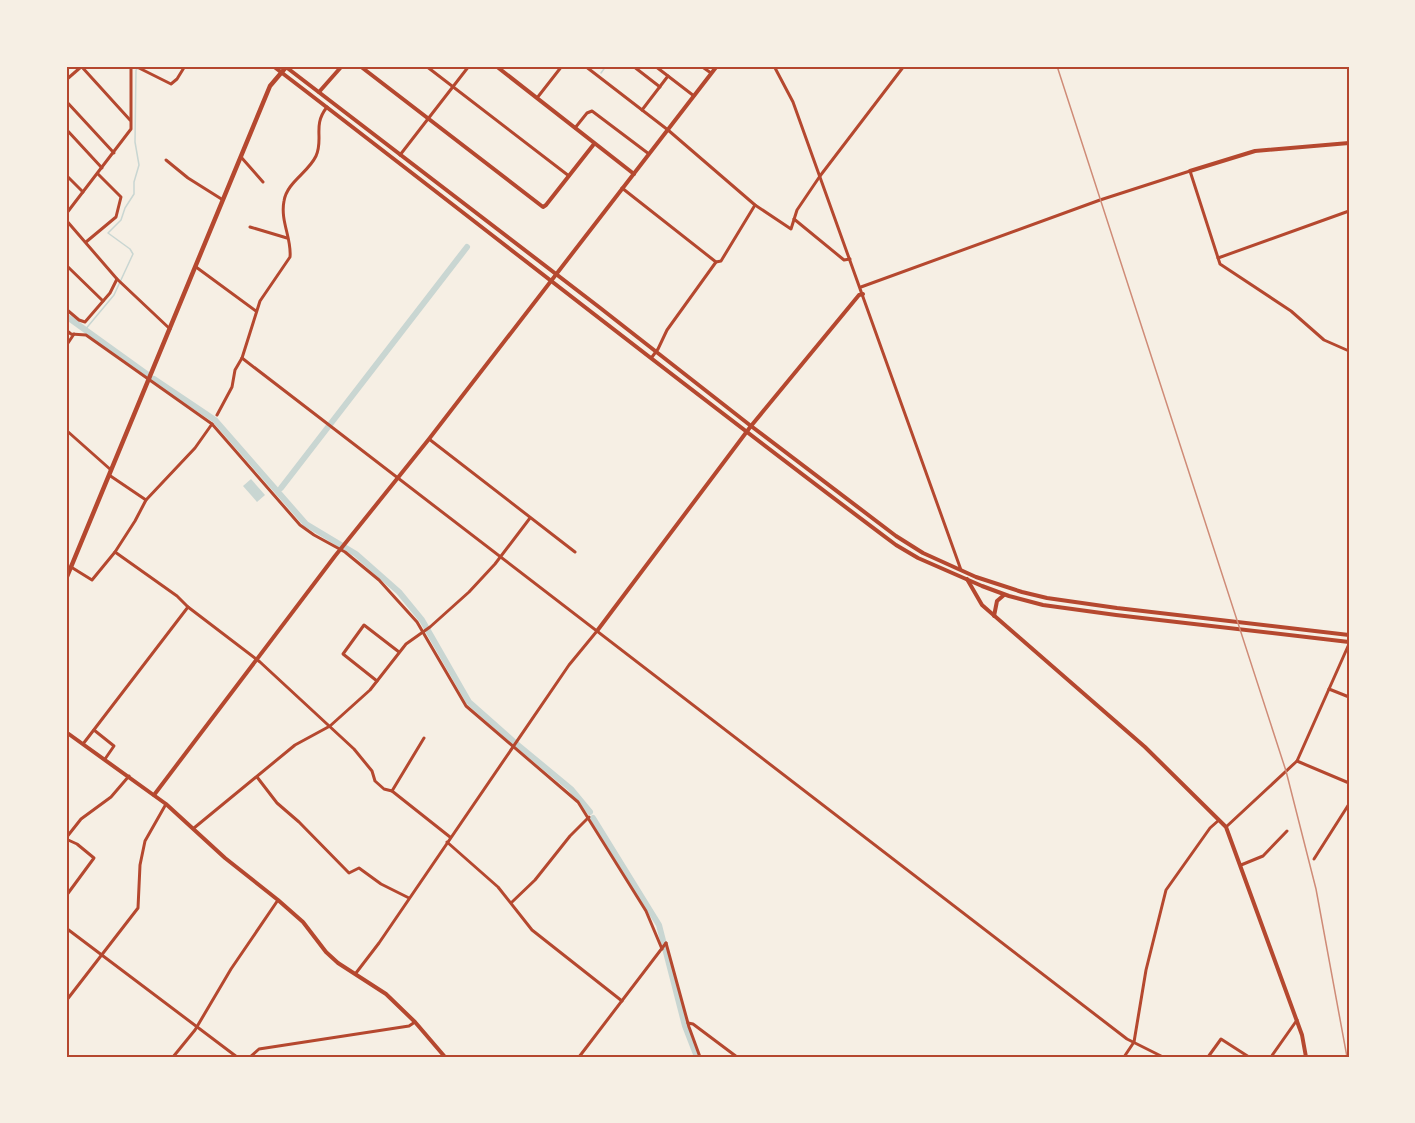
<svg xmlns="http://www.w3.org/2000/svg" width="1415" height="1123" font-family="'PT Serif',serif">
<rect width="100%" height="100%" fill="#f6efe4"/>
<!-- water -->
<path fill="#c9d6d2" d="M 251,479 L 265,495 L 257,502 L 243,486 Z"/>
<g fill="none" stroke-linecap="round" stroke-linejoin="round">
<!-- stream -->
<g stroke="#c9d6d2" stroke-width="1.5">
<path d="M 601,73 L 606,66"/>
<path d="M 84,331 L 114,295 L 133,254 L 130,249 L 108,233 L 121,220 L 125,208 L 134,194 L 134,182 L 139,165 L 135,142 L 136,70 L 141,66"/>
</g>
<!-- canal -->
<g stroke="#c9d6d2" stroke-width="6">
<path d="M 66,316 L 148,375"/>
<path d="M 154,379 L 215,420 L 306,524 L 356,554 L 399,592 L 422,620 L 469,702 L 513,741 L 571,789 L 590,812"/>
<path d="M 281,488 L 467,247"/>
<path d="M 593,818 L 659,925 L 685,1026 L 697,1057"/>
</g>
<!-- minor -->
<g stroke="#b5482f" stroke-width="3">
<path d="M 81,66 L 130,120"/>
<path d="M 135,66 L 171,84 L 177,79 L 185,66"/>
<path d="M 426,66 L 569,176"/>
<path d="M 585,66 L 668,130 L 755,205 L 791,229 L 797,210 L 820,176 L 904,66"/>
<path d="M 633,66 L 660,87"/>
<path d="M 655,66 L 694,96"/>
<path d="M 701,66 L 711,73"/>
<path d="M 774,66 L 793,102 L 961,570"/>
<path d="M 66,80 L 81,67"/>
<path d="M 537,98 L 562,66"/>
<path d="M 66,101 L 114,153"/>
<path d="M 642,110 L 668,76"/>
<path d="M 575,128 L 587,113 L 592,111 L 649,154"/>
<path d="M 66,129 L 102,168"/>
<path d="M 400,155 L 469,66"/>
<path d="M 241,157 L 263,182"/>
<path d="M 166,160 L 188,178 L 223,200"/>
<path d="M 66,175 L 83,192"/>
<path d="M 622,188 L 716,262"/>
<path d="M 66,214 L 131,129 L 131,66"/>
<path d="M 794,219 L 844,260 L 850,259"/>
<path d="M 66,220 L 117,279 L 170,329"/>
<path d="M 250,227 L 287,238"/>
<path d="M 86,242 L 116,217 L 121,197 L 98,174"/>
<path d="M 1218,258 L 1349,211"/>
<path d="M 66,265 L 103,301"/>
<path d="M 196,267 L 256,311"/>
<path d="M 861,287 L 1100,200 L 1190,171 L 1220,264 L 1291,311 L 1324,340 L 1349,351"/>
<path d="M 66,309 L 79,320 L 85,322 L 110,293 L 117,279"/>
<path d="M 66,330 L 71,334 L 86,335 L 212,424 L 300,525 L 314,535 L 345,552 L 379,580 L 417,622 L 466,706 L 578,802 L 646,911 L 662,949"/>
<path d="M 66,346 L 74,334"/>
<path d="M 652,357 L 658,349 L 667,330 L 716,262 L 721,261 L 755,205"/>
<path d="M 242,358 L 1127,1039 L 1163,1057"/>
<path d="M 217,415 L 232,387 L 235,370 L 242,358 L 260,301 L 290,257 C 292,239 280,221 284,201 C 287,182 308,173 316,156 C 324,138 312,126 327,107"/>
<path d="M 66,430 L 111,470"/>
<path d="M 429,439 L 575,552"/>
<path d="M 109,475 L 146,500"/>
<path d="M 115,552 L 177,596 L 188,607 L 260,662 L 354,749 L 372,771 L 375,781 L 384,789 L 392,791 L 450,837"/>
<path d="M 71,567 L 92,580 L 115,552 L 135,521 L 146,500 L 195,448 L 212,424"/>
<path d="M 377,681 L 343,654 L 364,625 L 399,652"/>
<path d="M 1329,689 L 1349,697"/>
<path d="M 94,730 L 114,746 L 105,759"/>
<path d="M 83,744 L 188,607"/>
<path d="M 1297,761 L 1349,783"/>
<path d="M 257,777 L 277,803 L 299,822 L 349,873 L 359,868 L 381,884 L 409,898"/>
<path d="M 392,791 L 424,738"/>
<path d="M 1226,827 L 1297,761 L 1349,644"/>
<path d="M 194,828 L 295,745 L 330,726 L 370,690 L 406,644 L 430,627 L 469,592 L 495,564 L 530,518"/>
<path d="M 66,838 L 81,819 L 111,797 L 129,776"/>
<path d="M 66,839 L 77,844 L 94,858 L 66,896"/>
<path d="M 447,842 L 498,887 L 532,930 L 622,1001"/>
<path d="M 1314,859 L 1349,804"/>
<path d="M 1241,865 L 1263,856 L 1287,831"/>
<path d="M 512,902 L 535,880 L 570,836 L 589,817"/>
<path d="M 66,928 L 237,1057"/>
<path d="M 666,943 L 689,1027 L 700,1057"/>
<path d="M 356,973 L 379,943 L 569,665 L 597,631"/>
<path d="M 66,1001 L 138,908 L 140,865 L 145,841 L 166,804"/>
<path d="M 688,1023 L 693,1024 L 737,1057"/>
<path d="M 173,1057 L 195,1030 L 231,969 L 278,900"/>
<path d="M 250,1057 L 259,1049 L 409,1026 L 415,1022"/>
<path d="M 579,1057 L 666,943"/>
<path d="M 1124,1057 L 1134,1042 L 1146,970 L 1166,890 L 1210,828 L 1219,820"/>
<path d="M 1208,1057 L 1221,1039 L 1249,1057"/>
<path d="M 1271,1057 L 1297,1020"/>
</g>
<!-- tertiary -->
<g stroke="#b5482f" stroke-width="4">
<path d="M 273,66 C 481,225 686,388 896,545 L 918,558 L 982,586 L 1009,596 L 1043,605 L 1116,615 L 1349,642"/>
<path d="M 360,66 L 543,207 L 546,205 L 594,144"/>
<path d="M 496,66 L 634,174"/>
<path d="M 286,67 L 599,307 L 751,426 L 896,536 L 923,553 L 976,577 L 1022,592 L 1047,598 L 1117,608 L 1349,635"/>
<path d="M 319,92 L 342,66"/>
<path d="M 1190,171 L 1255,151 L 1349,143"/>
<path d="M 967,579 L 982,605 L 1145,747 L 1226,827 L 1302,1035 L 1306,1057"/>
<path d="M 994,616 L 997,601 L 1004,595"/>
<path d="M 597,631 L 751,426 L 859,295 L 863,294"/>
<path d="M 66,732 L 166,804 L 225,858 L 278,900 L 303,922 L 326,952 L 338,963 L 386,994 L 415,1022 L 445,1057"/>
<path d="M 154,795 L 335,556 L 429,439 L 717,66"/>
</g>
<!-- primary -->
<path stroke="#b5482f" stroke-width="4.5" d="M 66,579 L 270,86 L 287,66"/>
<!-- rail -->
<path stroke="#cf8b77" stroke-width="1.5" d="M 1057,66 L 1286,771 L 1316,889 L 1347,1057"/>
</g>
<!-- border -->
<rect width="1415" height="1123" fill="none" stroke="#f6efe4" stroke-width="135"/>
<rect x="68" y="68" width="1280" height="988" fill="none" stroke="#b5482f" stroke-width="2"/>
</svg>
